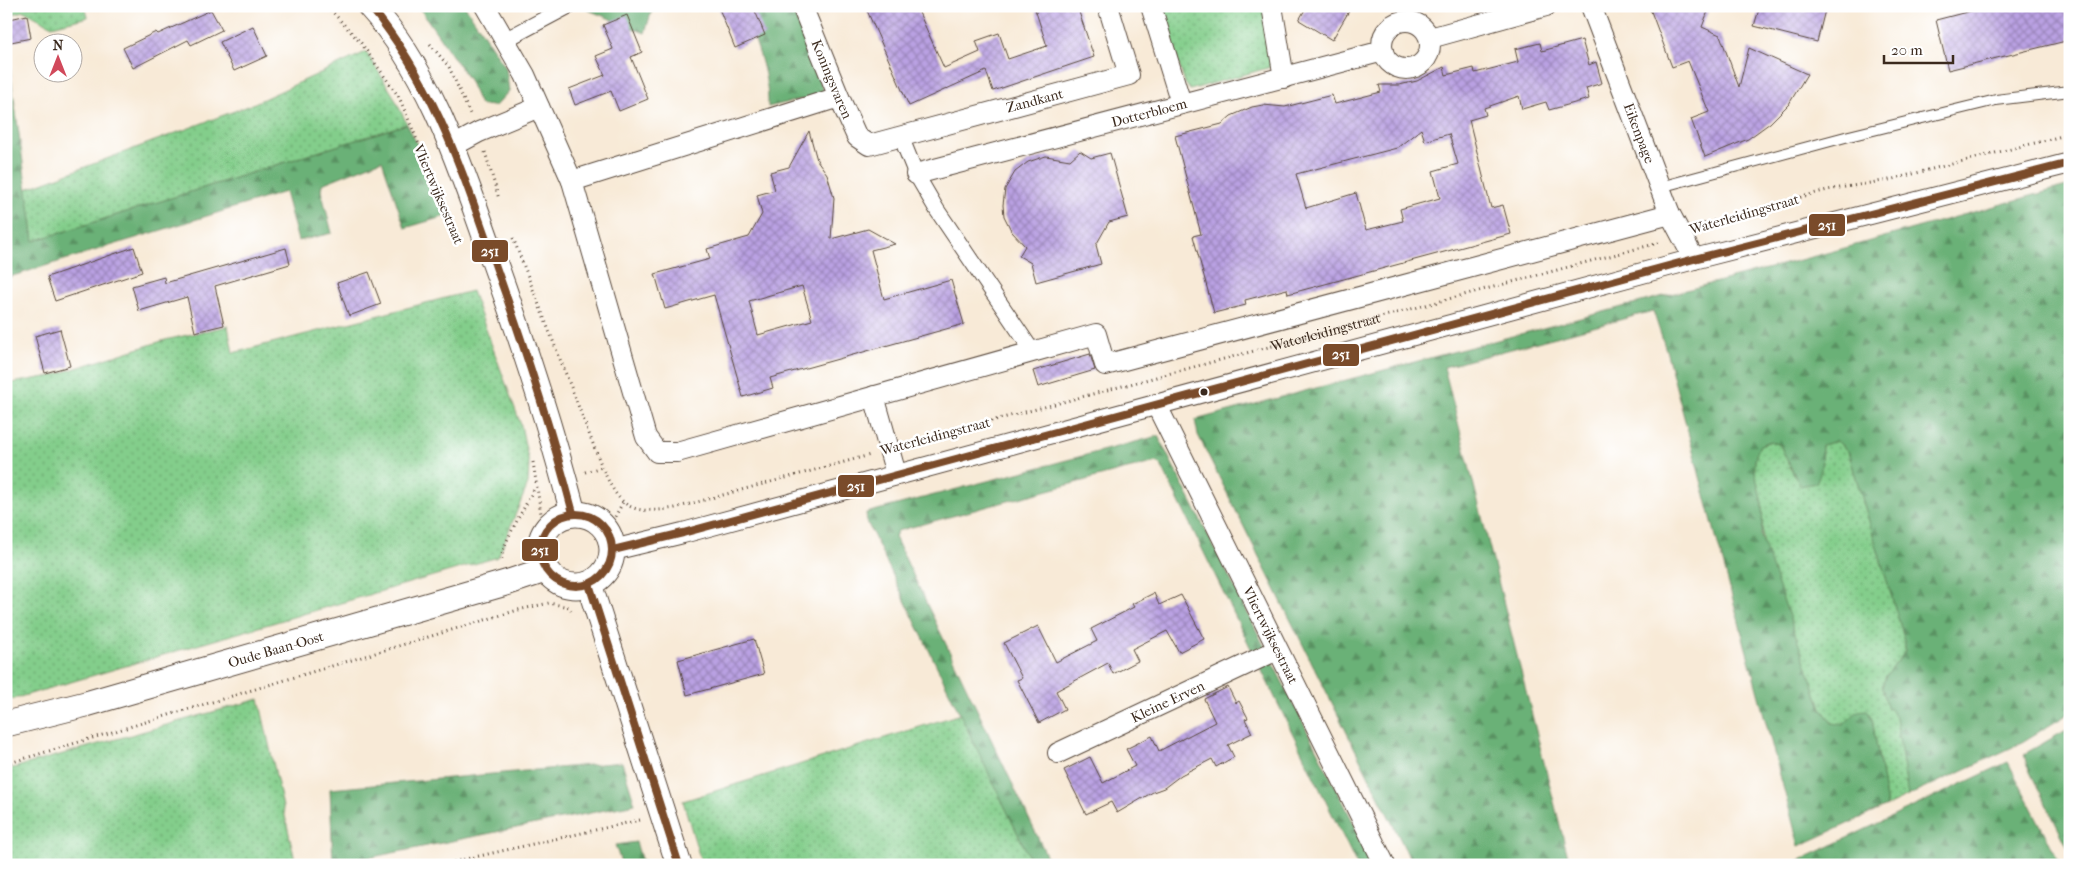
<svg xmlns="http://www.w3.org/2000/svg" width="2076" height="871" font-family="'IM FELL French Canon',serif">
<defs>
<pattern id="grass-dots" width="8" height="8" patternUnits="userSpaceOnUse" patternTransform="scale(1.25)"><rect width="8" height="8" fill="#83ce8b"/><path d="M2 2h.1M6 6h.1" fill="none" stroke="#6ca771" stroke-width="1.8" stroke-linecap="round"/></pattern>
<pattern id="forest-firs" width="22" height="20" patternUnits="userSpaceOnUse" patternTransform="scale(1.25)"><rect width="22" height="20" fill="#6ab177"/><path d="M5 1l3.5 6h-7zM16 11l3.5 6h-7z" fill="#589061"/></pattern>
<pattern id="building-cross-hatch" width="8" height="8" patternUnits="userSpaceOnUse" patternTransform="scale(1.25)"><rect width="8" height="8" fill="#baa1e3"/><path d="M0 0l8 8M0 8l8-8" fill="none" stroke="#9883b7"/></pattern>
</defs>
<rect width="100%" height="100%" fill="#fff"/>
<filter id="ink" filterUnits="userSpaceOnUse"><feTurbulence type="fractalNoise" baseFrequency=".02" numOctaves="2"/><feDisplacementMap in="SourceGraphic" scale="10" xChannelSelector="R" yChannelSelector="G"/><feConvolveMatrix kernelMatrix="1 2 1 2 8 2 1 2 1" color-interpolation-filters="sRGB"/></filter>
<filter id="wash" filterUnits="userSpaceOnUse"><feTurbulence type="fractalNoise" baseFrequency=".0096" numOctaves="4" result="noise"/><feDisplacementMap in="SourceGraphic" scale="20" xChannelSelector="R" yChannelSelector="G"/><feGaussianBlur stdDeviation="1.12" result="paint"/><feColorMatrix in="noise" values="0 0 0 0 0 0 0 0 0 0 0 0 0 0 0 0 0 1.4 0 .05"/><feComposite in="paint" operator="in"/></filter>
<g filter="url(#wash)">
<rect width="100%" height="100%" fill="#f8ead7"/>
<!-- grass -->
<g fill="url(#grass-dots)" stroke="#5f7c54">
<path d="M 6,6 L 85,6 L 88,17 L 52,26 L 24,11 L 6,16 Z"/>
<path d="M 1159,6 L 1263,6 L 1272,57 L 1271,67 L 1190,90 L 1185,83 Z"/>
<path d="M 366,52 L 393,95 L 407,124 L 34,241 L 26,189 L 248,106 Z"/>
<path d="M 472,291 L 521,425 L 529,464 L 528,484 L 498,557 L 6,701 L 6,384 L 51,376 L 165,340 L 228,326 L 233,353 Z"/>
<path d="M 1771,441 L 1780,445 L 1792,471 L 1821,456 L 1822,445 L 1837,441 L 1848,451 L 1905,641 L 1905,652 L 1886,676 L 1887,706 L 1896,717 L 1908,796 L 1887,806 L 1872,719 L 1843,725 L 1832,723 L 1821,708 L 1765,549 C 1760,532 1764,522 1762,506 C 1759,482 1748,469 1760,445 Z"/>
<path d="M 259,699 L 296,865 L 6,865 L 6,770 Z"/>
<path d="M 961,714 L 1033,865 L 702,865 L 683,801 Z"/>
</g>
<!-- forest -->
<g fill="url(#forest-firs)" stroke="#526e4a">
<path d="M 418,6 L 465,6 L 506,68 L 509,91 L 495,106 L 480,105 L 469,80 Z"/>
<path d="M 591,6 L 656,6 L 651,13 L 645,33 L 586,9 Z"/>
<path d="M 743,6 L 791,6 L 825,94 L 768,107 C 769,71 754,40 743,6 Z"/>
<path d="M 6,41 L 34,241 L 407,124 L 428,166 L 446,216 L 405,228 L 382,160 L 322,184 L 321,190 L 332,233 L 298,241 L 285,192 L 6,278 Z"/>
<path d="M 2070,185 L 2070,713 L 2017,745 L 1908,796 L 1896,717 L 1887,706 L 1882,687 L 1886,676 L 1905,652 L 1905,641 L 1848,451 L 1837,441 L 1822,445 L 1821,471 L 1816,483 L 1800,486 L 1780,445 L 1771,441 L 1760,445 C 1748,468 1760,483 1762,507 C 1763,516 1762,526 1761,536 L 1821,708 L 1832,723 L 1843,725 L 1858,711 L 1867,710 L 1872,719 L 1887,806 L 1799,846 L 1666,350 L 1653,311 L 1444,367 L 1570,865 L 1413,865 L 1198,435 L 1195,420 L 1834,251 Z"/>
<path d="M 1158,436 L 1375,865 L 1357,865 L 1162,467 L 1157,462 L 1123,470 L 897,531 L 895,537 L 1051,865 L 1033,865 L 867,522 L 866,513 Z"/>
<path d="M 2070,728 L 2070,852 L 2027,766 L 2024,754 Z"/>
<path d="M 622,762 L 635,804 L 333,865 L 330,789 Z"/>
<path d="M 2008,762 L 2061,865 L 1795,865 L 1794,863 Z"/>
<path d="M 636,842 L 643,865 L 622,865 L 615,845 Z"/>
</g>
<g id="blocks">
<!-- building -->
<g fill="url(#building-cross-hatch)" fill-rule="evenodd">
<path d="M 718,6 L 753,6 L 765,35 L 735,48 Z"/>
<path d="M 865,6 L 916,6 L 944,68 L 980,52 L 976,41 L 999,33 L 1008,59 L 1047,46 L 1034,6 L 1077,6 L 1094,57 L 993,91 L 986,71 L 909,106 Z"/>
<path d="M 1307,6 L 1352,6 L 1332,40 L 1299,20 Z"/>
<path d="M 1649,6 L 1710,6 L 1702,27 L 1720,35 L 1739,87 L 1749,48 L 1807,74 L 1789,104 L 1770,123 L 1748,139 L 1705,157 L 1691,119 L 1709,112 L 1688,61 L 1672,67 Z"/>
<path d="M 1760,6 L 1826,6 L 1817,42 L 1754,26 Z"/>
<path d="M 1990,6 L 2070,6 L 2070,40 L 1948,70 L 1936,20 Z"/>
<path d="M 211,10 L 222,30 L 191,45 L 188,40 L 133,68 L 123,48 L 156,32 L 158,34 Z"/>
<path d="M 27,15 L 31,38 L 11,42 L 6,20 Z"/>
<path d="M 627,15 L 642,52 L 631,57 L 648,99 L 619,111 L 611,91 L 575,105 L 569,89 L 605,75 L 596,56 L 613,49 L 603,25 Z"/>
<path d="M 253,26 L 267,56 L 234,71 L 220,42 Z"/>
<path d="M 1582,40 L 1589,65 L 1596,62 L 1602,83 L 1586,88 L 1589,99 L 1549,110 L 1546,102 L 1522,109 L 1519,96 L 1484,108 L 1486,115 L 1469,120 L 1491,208 L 1503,205 L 1511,234 L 1288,294 L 1287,289 L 1245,300 L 1246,305 L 1214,313 L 1193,236 L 1201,234 L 1175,136 L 1222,124 L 1231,116 L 1252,107 L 1263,105 L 1285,107 L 1332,95 L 1335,104 L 1381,92 L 1379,85 L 1399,85 L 1417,81 L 1444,67 L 1446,75 L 1474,68 L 1475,73 L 1518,62 L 1515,49 L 1540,43 L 1542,51 ZM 1421,129 L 1425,141 L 1449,134 L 1458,164 L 1433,171 L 1440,198 L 1400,209 L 1403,221 L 1366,230 L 1356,193 L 1306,208 L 1296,174 L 1397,148 Z"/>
<path d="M 809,131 L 817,160 L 827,174 L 834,198 L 831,239 L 868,229 L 895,244 L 871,250 L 884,299 L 951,280 L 964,324 L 770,378 L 773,388 L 743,397 L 714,295 L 665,309 L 655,274 L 710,259 L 707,249 L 749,237 L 762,214 L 757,195 L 775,190 L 770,172 L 789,167 ZM 802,286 L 812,320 L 758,335 L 749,301 Z"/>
<path d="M 1080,151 L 1091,158 L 1110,153 L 1128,217 L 1109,222 L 1096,245 L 1101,264 L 1036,282 L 1031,263 L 1019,256 L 1025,246 L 1012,232 L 1004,216 L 1003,205 L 1005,189 L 1015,172 L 1028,162 L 1046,156 L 1070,160 Z"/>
<path d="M 134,247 L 142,272 L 55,301 L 47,277 Z"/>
<path d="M 286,248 L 290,264 L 215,286 L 224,325 L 195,332 L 187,297 L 139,311 L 132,286 L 164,277 L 165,283 Z"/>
<path d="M 369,272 L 381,304 L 349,316 L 337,283 Z"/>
<path d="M 60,329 L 70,366 L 45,373 L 35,336 Z"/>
<path d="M 1090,354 L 1095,370 L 1038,387 L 1033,371 Z"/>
<path d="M 1154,593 L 1159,605 L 1181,595 L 1204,639 L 1179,652 L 1167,631 L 1132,649 L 1138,661 L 1113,674 L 1108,663 L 1056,691 L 1065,709 L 1039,723 L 1017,680 L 1022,678 L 1004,643 L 1038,626 L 1056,662 L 1097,641 L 1091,629 L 1134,607 L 1132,604 Z"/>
<path d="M 754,639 L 764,674 L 687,695 L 678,660 Z"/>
<path d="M 1228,687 L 1236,703 L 1239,701 L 1248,718 L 1245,719 L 1252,733 L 1228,745 L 1234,757 L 1216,767 L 1212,759 L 1181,775 L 1164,788 L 1153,792 L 1117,813 L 1111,802 L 1086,814 L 1064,770 L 1090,757 L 1103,783 L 1135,766 L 1126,749 L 1152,736 L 1159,751 L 1215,722 L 1204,699 Z"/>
</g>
</g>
</g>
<g filter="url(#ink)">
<use href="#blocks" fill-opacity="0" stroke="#57473a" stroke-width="1"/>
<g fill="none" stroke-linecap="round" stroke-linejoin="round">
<!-- service casing -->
<g stroke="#57473a" stroke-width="12">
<path id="service" d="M 1660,187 L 1849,136 L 1996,100 L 2070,91"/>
</g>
<!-- pedestrian casing -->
<g stroke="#57473a" stroke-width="17">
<g id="pedestrian">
<path d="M 505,40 L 569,6"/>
<path d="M 901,137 L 916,174 L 937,210 L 1033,352"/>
</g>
</g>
<!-- minor casing -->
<g stroke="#57473a" stroke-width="22">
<g id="minor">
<path d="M 485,6 L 525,75 L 572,181 L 646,437 L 657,452 L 677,452 L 1096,334 L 1105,365 L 1670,214"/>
<path id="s2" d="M 802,6 L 839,97 L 857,137 L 869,145 L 1129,75 L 1108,6"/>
<path d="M 1151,6 L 1181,103"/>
<path d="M 1272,6 L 1284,78"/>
<path id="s3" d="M 1591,6 L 1670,214 L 1694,259"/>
<circle cx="1406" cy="45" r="24"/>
<path d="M 1430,38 L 1546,6"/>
<path d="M 453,146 L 479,132 L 539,107"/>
<path id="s4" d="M 916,174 L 1383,51"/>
<path d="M 572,181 L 839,97"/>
<path d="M 874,396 L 896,474"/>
<path id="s5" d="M 1156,404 L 1385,865"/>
<path d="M 613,550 L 683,533 L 1694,259 L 2070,163"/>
<path id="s6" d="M 1058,753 L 1277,650"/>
</g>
</g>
<!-- tertiary casing -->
<g stroke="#57473a" stroke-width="27">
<g id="tertiary">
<path d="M 370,6 C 431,73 460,166 490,250 C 521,336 550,424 573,513"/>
<circle cx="576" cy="550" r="36"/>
<path d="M 589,584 L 679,865"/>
<path id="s7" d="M 6,724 L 86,704 L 509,582 L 545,570"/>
</g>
</g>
<!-- path -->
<g stroke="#57473a" stroke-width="3" stroke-dasharray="1 4" stroke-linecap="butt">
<path d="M 327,6 L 361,43 L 399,97 L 453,225"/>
<path d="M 430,44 L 449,67 L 470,114"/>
<path d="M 485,152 L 499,199"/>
<path d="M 1699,225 L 1827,190 L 1889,180 L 2070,134"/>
<path d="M 513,238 L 602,467 C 620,508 630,515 675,508 L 870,455"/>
<path id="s1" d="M 909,443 L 1662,242"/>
<path d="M 533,462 L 544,533"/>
<path d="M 585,472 L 602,467"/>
<path d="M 608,530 L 623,502"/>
<path d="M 502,559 C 499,549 528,502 534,489"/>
<path d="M 6,764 L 518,610 L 549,603 L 569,607 L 571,610"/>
<path d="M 439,865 L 640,820"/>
</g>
<!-- service -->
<use href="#service" stroke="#fff" stroke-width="10"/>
<!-- pedestrian -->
<use href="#pedestrian" stroke="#fff" stroke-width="15"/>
<!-- minor -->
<use href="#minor" stroke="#fff" stroke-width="20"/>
<!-- tertiary -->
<use href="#tertiary" stroke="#fff" stroke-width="25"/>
<!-- bus-1 casing -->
<g stroke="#fff" stroke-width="11">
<g id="bus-1">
<path d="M 370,6 C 433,83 459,162 491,253 C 522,339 550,425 573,513"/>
<circle cx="576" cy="550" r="36"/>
<path d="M 613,550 L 683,533 L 1694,259 L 2070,163"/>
<path d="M 589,584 L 679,865"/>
</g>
</g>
<!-- bus-1 -->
<use href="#bus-1" stroke="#7a4b2a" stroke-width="8"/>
</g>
</g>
<!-- markers -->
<circle fill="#3b2a1e" stroke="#fff" stroke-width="2" cx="1204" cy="392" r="4.5"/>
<g text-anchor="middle" stroke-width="5" stroke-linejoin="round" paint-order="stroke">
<!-- street labels -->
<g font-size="14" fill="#3b2a1e" stroke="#fff">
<text dy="5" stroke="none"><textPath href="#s2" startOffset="79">Koningsvaren</textPath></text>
<text dy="5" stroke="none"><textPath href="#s2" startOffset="328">Zandkant</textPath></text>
<text dy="5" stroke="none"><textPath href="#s4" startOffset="241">Dotterbloem</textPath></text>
<text dy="5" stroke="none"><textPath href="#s3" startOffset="136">Eikenpage</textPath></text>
<text transform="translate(439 194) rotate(67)" y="5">Vliertwijksestraat</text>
<text transform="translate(1744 214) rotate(-16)" y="5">Waterleidingstraat</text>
<text dy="5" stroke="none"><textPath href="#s1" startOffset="431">Waterleidingstraat</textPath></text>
<text transform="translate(935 436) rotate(-15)" y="5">Waterleidingstraat</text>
<text dy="5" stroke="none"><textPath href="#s5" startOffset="258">Vliertwijksestraat</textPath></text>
<text dy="5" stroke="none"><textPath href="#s7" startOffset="280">Oude Baan-Oost</textPath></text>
<text dy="5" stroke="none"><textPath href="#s6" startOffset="121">Kleine Erven</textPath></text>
</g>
</g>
<g stroke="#fff" stroke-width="2">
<rect x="1808" y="213" width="38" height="24" rx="5" fill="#7a4b2a"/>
<rect x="471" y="239" width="38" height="24" rx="5" fill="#7a4b2a"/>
<rect x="1322" y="343" width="38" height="24" rx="5" fill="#7a4b2a"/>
<rect x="837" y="474" width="38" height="24" rx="5" fill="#7a4b2a"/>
<rect x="521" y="538" width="38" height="24" rx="5" fill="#7a4b2a"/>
</g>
<g font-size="14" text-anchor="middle" font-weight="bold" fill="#fff">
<text x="1827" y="230">251</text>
<text x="490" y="256">251</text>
<text x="1341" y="359">251</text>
<text x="856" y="491">251</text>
<text x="540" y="555">251</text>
</g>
<!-- margin -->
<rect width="2076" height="871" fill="none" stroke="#fff" stroke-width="25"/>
<!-- north arrow -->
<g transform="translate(58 58)"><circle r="24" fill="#ffffff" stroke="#b1aaa5"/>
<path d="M0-4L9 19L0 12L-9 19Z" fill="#d1495b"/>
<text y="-8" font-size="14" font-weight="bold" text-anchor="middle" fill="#3b2a1e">N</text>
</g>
<!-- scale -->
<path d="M1884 55v8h69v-8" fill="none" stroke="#3b2a1e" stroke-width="2.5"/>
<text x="1891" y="55" font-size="15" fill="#3b2a1e" stroke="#ffffff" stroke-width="4" paint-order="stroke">20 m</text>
</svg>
